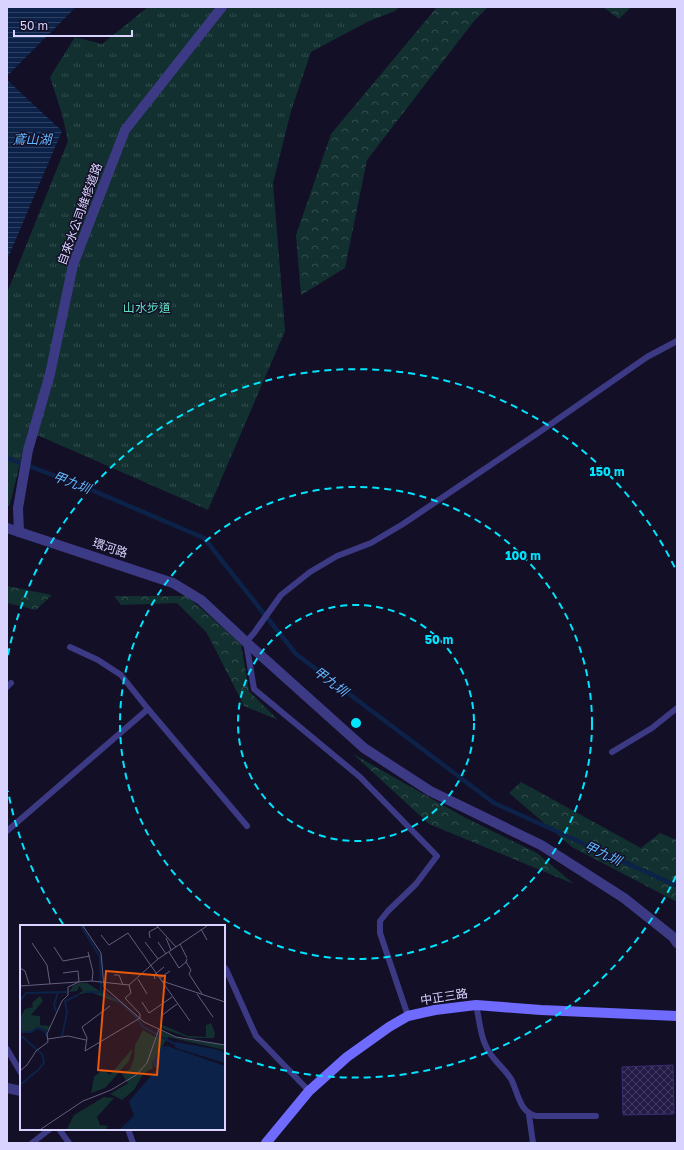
<svg xmlns="http://www.w3.org/2000/svg" width="684" height="1150" font-family="'Golos Text','Noto Sans TC',sans-serif">
<defs>
<pattern id="forest-crowns" width="20" height="18" patternUnits="userSpaceOnUse"><rect width="20" height="18" fill="#12302f"/><path d="M2 6a3 3 0 1 1 6 0M12 15a3 3 0 1 1 6 0" fill="none" stroke="#344d4e"/></pattern>
<pattern id="park-tufts" width="24" height="20" patternUnits="userSpaceOnUse"><rect width="24" height="20" fill="#12302f"/><path d="M3 7l-1-3M5 7V3M7 7l1-3M15 17l-1-3M17 17v-4M19 17l1-3" fill="none" stroke="#344d4e"/></pattern>
<pattern id="water-rules" width="6" height="5" patternUnits="userSpaceOnUse"><rect width="6" height="5" fill="#0c2248"/><path d="M0 2.5h6" fill="none" stroke="#2f4163"/></pattern>
<pattern id="building-cross-hatch" width="8" height="8" patternUnits="userSpaceOnUse"><rect width="8" height="8" fill="#241b47"/><path d="M0 0l8 8M0 8l8-8" fill="none" stroke="#433b63"/></pattern>
</defs>
<rect width="100%" height="100%" fill="#130f26"/>
<!-- forest -->
<g fill="url(#forest-crowns)">
<path d="M 437,7 L 488,7 L 474,21 L 367,160 L 345,268 L 301,295 L 296,235 L 331,134 Z"/>
<path d="M 603,7 L 631,7 L 619,19 Z"/>
<path d="M 7,586 L 52,595 L 36,610 L 7,603 Z"/>
<path d="M 114,596 L 187,596 L 241,644 L 249,691 L 278,720 L 244,706 L 207,633 L 177,603 L 121,605 Z"/>
<path d="M 353,754 L 464,817 L 537,853 L 574,884 L 429,824 Z"/>
<path d="M 521,782 L 641,848 L 660,833 L 677,840 L 677,902 L 572,847 L 509,793 Z"/>
</g>
<!-- park -->
<path fill="url(#park-tufts)" d="M 148,7 L 399,7 L 395,11 L 367,22 L 311,52 L 291,111 L 273,183 L 285,331 L 208,510 L 28,431 L 10,504 L 7,508 L 7,293 L 68,141 L 62,114 L 50,77 L 75,37 L 102,44 Z"/>
<!-- water -->
<g fill="url(#water-rules)">
<path d="M 7,7 L 76,7 L 7,76 Z"/>
<path d="M 7,80 L 62,131 L 7,260 Z"/>
</g>
<g fill="none" stroke-linecap="round" stroke-linejoin="round">
<!-- stream -->
<path stroke="#0c2248" stroke-width="4.5" d="M 7,458 L 80,485 L 204,538 L 296,654 L 494,803 L 677,886"/>
</g>
<!-- building -->
<path fill="url(#building-cross-hatch)" stroke="#3b2d73" d="M 673,1065 L 674,1114 L 623,1115 L 622,1067 Z"/>
<g fill="none" stroke-linecap="round" stroke-linejoin="round">
<!-- lane -->
<g stroke="#3d3a85" stroke-width="6">
<path d="M 70,647 L 98,660 L 121,675 L 148,709"/>
<path d="M 7,687 L 11,683"/>
<path d="M 612,752 L 652,728 L 677,708"/>
<path d="M 7,831 L 148,709 L 247,826"/>
<path d="M 224,967 L 226,969 L 256,1036 L 309,1091"/>
<path d="M 476,1005 C 479,1017 480,1033 485,1044 C 491,1060 504,1067 511,1079 C 518,1092 519,1112 536,1116 L 596,1116"/>
<path d="M 408,1016 L 380,933 L 380,921 L 388,911 L 416,884 L 437,856 L 360,777 L 254,689 L 246,642 L 254,633 L 281,595 L 310,572 L 337,556 L 371,543 L 403,524 L 538,433 L 647,357 L 677,341"/>
<path d="M 7,1049 L 21,1073"/>
<path d="M 529,1115 L 533,1143"/>
<path d="M 59,1129 L 69,1143"/>
<path d="M 128,1129 L 133,1143"/>
<path d="M 32,1143 L 50,1129"/>
</g>
<!-- street -->
<g stroke="#3d3a85" stroke-width="10">
<path d="M 7,528 L 173,583 L 201,600 L 246,642 L 364,748 L 430,791 L 541,845 L 624,898 L 673,937 L 677,943"/>
<path d="M 19,532 L 18,508 L 28,450 L 50,374 L 73,265 L 125,130 L 222,7"/>
<path d="M 7,1088 L 21,1091"/>
</g>
<!-- secondary -->
<path stroke="#6f6bff" stroke-width="10" d="M 266,1143 L 309,1091 L 347,1057 L 389,1027 L 408,1016 L 435,1010 L 476,1005 L 541,1010 L 677,1016"/>
</g>
<!-- distance rings -->
<g fill="none" stroke="#00e5ff" stroke-width="2" stroke-dasharray="7 5">
<circle cx="356" cy="723" r="118"/>
<circle cx="356" cy="723" r="236"/>
<path d="M676 876A355 355 0 0 1 226 1053M63 924A355 355 0 0 1 8 791M8 655A355 355 0 0 1 676 570"/>
</g>
<g text-anchor="middle" stroke-width="3" stroke-linejoin="round" paint-order="stroke">
<!-- street labels -->
<g font-size="12" fill="#d9d4ff" stroke="#130f26">
<text transform="translate(80 214) rotate(-70)" y="4">自來水公司維修道路</text>
<text transform="translate(110 548) rotate(18)" y="4">環河路</text>
<text transform="translate(444 997) rotate(-9)" y="4">中正三路</text>
</g>
<!-- park labels -->
<g font-size="12" fill="#5fe0c0" stroke="#130f26">
<text x="147" y="312">山水步道</text>
</g>
<!-- water labels -->
<g font-size="13" font-style="italic" fill="#62b6ff" stroke="#130f26">
<text x="32" y="144">鳶山湖</text>
<text transform="translate(72 482) rotate(21)" y="5">甲九圳</text>
<text transform="translate(331 681) rotate(37)" y="5">甲九圳</text>
<text transform="translate(603 853) rotate(25)" y="5">甲九圳</text>
</g>
</g>
<!-- overview -->
<g transform="translate(20 925)">
<rect width="205" height="205" fill="#130f26"/>
<path d="M 60,58 L 67,58 L 99,78 L 70,67 L 56,70 L 63,66 L 59,61 L 57,66 L 49,67 L 53,61 ZM 20,71 L 23,76 L 11,90 L 20,91 L 20,100 L 30,101 L 28,106 L 18,102 L 11,106 L 0,106 L 0,93 L 5,84 L 13,82 L 12,78 ZM 138,98 L 168,111 L 186,112 L 186,100 L 191,98 L 195,108 L 194,113 L 170,113 L 144,104 ZM 113,123 L 109,136 L 85,163 L 71,168 L 74,152 L 83,144 L 90,150 ZM 84,172 L 94,173 L 77,192 L 80,200 L 88,201 L 86,204 L 47,204 L 54,190 Z" fill="#12302f"/>
<path d="M 123,105 L 137,113 L 140,106 L 158,113 L 200,119 L 205,121 L 205,125 L 148,112 L 132,138 L 133,143 L 123,149 L 114,165 L 102,175 L 90,169 L 108,158 L 101,148 L 110,144 L 114,133 L 115,120 Z" fill="#12302f"/>
<path d="M 156,117 L 199,125 L 205,128 L 205,138 L 156,123 L 154,120 ZM 147,121 L 205,141 L 205,204 L 100,204 L 114,191 L 109,176 L 137,144 L 132,139 L 141,122 Z" fill="#0c2248"/>
<path fill="none" stroke="#0c2248" stroke-width="2" d="M 61,1 L 80,32 L 81,67 L 100,77 L 116,92 L 123,102 L 155,119M 66,67 L 81,67M 0,76 L 6,68 L 47,67M 36,86 L 34,80 L 38,67M 0,107 L 11,107 L 17,103 L 25,106 L 27,112M 0,110 L 22,129 L 24,137 L 19,144 L 0,160M 42,111 L 47,88 L 45,76 L 58,70"/>
<path fill="none" stroke="#625e7d" stroke-width="1" d="M 63,1 L 81,28 L 84,62 L 124,97 L 156,112 L 205,120M 137,1 L 156,22M 181,4 L 187,15M 81,10 L 89,20 L 108,8 L 170,96M 130,13 L 129,7 L 138,2M 146,13 L 151,25M 125,17 L 138,34M 138,17 L 146,29M 12,18 L 27,40 L 30,59M 160,19 L 167,33M 34,22 L 43,36 L 70,31M 68,27 L 73,47 L 72,56M 149,27 L 159,43 L 166,37M 167,34 L 166,37 L 171,45 L 169,49 L 182,69M 0,43 L 5,46 L 9,59M 94,50 L 99,50 L 103,60M 140,53 L 150,46M 118,54 L 127,69M 135,54 L 134,50 L 144,42M 142,56 L 205,77M 0,61 L 72,56 L 109,60 L 138,34 L 187,1M 177,69 L 193,92M 122,77 L 129,88 L 152,72M 90,81 L 62,102 L 67,113 L 65,126 L 120,93 L 120,89 L 105,73 L 111,68 L 109,60M 141,91 L 157,79M 28,114 L 48,111 L 66,115M 0,146 L 7,140 L 16,126 L 28,117 L 27,109 L 42,76 L 48,70 L 48,62 L 59,57 L 58,46 L 43,48M 21,204 L 63,176 L 91,165 L 116,150 L 127,138 L 139,104"/>
<path fill="#e8590c" fill-opacity="0.15" stroke="#e8590c" stroke-width="2" d="M 86,46 L 145,51 L 137,150 L 78,145 Z"/>
<rect width="205" height="205" fill="none" stroke="#d9d4ff" stroke-width="2"/>
</g>
<circle cx="356" cy="723" r="6" fill="#00e5ff" stroke="#130f26" stroke-width="2"/>
<g font-size="12" text-anchor="middle" font-weight="bold" fill="#00e5ff" stroke="#130f26" stroke-width="3" stroke-linejoin="round" paint-order="stroke">
<text x="607" y="476">150 m</text>
<text x="523" y="560">100 m</text>
<text x="439" y="644">50 m</text>
</g>
<!-- border -->
<rect width="684" height="1150" fill="none" stroke="#d9d4ff" stroke-width="16"/>
<!-- scale -->
<path d="M14 30v6h118v-6" fill="none" stroke="#d9d4ff" stroke-width="2"/>
<text x="20" y="30" font-size="12" fill="#d9d4ff" stroke="#130f26" stroke-width="3" paint-order="stroke">50 m</text>
</svg>
